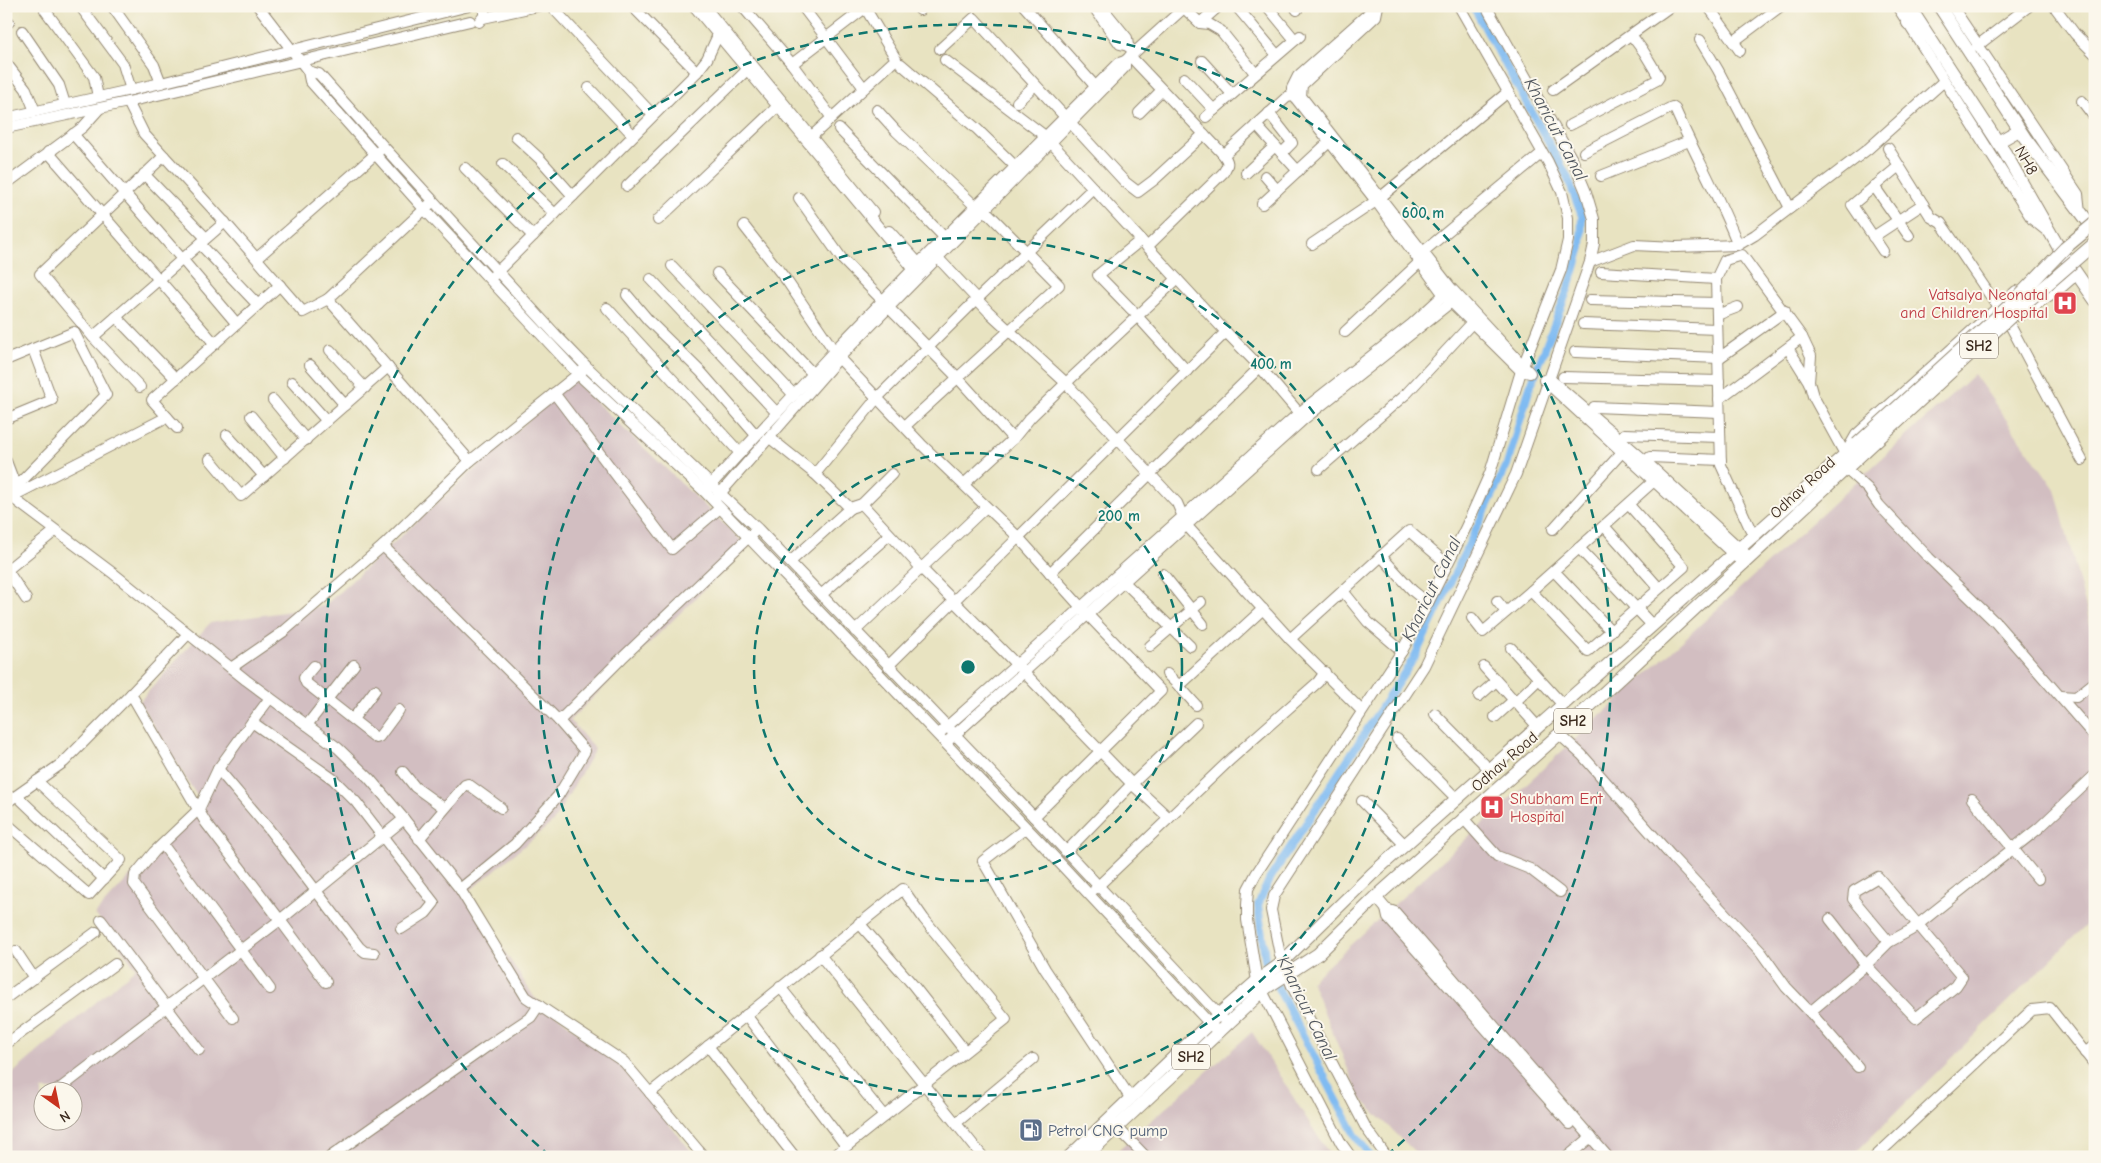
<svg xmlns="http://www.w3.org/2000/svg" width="2101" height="1163" font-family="'Comic Neue',sans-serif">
<rect width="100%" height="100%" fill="#fbf7ec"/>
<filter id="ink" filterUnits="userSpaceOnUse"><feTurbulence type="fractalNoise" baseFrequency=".02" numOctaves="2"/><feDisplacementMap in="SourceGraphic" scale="10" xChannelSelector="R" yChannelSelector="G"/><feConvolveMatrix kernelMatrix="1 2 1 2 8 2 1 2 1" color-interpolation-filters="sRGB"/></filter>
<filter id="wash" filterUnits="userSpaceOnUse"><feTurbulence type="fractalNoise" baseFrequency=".0096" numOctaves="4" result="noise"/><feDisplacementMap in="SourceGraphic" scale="20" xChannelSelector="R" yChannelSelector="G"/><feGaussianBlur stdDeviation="1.12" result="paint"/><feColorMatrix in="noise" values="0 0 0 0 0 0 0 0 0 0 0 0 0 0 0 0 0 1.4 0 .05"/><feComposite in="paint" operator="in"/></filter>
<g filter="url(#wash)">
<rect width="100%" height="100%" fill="#e8e3c1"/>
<!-- industrial -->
<g fill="#d2bec1" fill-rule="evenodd">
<path d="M 1974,374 L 2055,489 L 2095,642 L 2095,916 L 1851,1157 L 1420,1157 L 1360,1098 L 1311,981 Z"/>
<path d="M 573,380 L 748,547 L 570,720 L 595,749 L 553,822 L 467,893 L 534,997 L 622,1067 L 696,1157 L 6,1157 L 6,1079 L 136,968 L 95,914 L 200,801 L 139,702 L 210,623 L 324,606 ZM 42,1090 L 72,1090 L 72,1120 L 42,1120 Z"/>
<path d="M 1252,1032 L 1331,1157 L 1110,1157 Z"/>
</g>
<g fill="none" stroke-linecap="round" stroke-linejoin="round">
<!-- canal -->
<path stroke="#80bbf2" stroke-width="8" d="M 1371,1157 L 1355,1135 L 1266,965 L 1258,905 L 1269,880 L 1414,658 L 1507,465 L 1529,390 L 1571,281 L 1581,247 L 1582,216 L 1567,176 L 1473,6"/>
</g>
</g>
<g filter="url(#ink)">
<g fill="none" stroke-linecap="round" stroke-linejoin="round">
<!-- minor casing -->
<g stroke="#928670" stroke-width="12">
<g id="minor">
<path d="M 80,6 L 123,64 L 131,90"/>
<path d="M 112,6 L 154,65 L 161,83"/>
<path d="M 258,6 L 308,71 L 310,81 L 424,209 L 578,374 L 705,492 L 1041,843 L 1214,1028"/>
<path d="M 551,6 L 653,115"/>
<path d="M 632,6 L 697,72"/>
<path d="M 694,6 L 917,273"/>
<path d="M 704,6 L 873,212"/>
<path d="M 742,6 L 792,64"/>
<path d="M 802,6 L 864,88"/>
<path d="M 917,6 L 920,10 L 924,6"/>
<path d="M 1024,6 L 1095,86"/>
<path d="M 1093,6 L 1120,44 L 1128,46"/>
<path d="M 1101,6 L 1127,38 L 1128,46 L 1134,52"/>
<path d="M 1236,6 L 1277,55"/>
<path d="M 1267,6 L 1295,40"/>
<path d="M 1295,6 L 1297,10"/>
<path d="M 1370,6 L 1369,13 L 1298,76 L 1292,88 L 1293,95 L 1376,201 L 1444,295 L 1521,371 L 1530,373 L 1451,288 L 1301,96 L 1302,85 L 1376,16 L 1378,6"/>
<path d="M 1708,6 L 1740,51"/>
<path d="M 1897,6 L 2032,219 L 2047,231"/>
<path d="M 1952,6 L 2078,194 L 2080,212"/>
<path d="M 2054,6 L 2075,34 L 2095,54"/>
<path d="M 1184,8 L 1200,23 L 1209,24 L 1221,31 L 1255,73"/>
<path d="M 45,10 L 94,77 L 98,97"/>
<path d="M 483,18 L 538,6"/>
<path d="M 6,19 L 9,22"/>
<path d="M 479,22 L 484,16 L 484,10 L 482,6"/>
<path d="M 1200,23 L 1219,6"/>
<path d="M 22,31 L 59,85 L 65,104"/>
<path d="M 1700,40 L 1718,70 L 1790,208"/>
<path d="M 1733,42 L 1781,6"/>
<path d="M 1977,46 L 2029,6"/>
<path d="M 940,49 L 974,18 L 1125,182 L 1138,192 L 1154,180 L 1204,134"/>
<path d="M 1130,56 L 1222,153 L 1227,152 L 1287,97 L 1298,95"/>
<path d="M 945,60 L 1045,136 L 1226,332"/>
<path d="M 1202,61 L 1232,94"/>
<path d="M 6,63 L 26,89 L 35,111"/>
<path d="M 901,64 L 977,129 L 1015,166"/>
<path d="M 308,71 L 319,74 L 384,147 L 556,335 L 587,367 L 758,529 L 1034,817 L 1223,1019"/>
<path d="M 1184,78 L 1214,110"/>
<path d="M 589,88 L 633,135"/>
<path d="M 1553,90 L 1671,6"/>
<path d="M 2082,101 L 2095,118"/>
<path d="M 128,102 L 144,134 L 229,227 L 303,312 L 328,299 L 470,461 L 582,371"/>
<path d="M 1017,102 L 1035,85"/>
<path d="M 877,110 L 896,131 L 975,206"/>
<path d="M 1139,113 L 1162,90"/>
<path d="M 1269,113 L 1291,141 L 1292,143 L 1282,153"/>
<path d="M 1206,117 L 1300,36"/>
<path d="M 6,118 L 161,83 L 469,6"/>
<path d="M 832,118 L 792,64 L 865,8"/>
<path d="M 1256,125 L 1298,171"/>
<path d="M 1570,125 L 1657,80 L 1659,77 L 1644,52 L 1632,36"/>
<path d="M 6,128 L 128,102 L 470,21"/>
<path d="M 839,129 L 944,237"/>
<path d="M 73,134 L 182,259 L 237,324"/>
<path d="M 516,137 L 540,159 L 573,196"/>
<path d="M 811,137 L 896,59 L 864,6"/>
<path d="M 1888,148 L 1931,217 L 1941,223 L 1998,307"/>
<path d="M 48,152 L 215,344"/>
<path d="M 1584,152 L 1672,107 L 1675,109 C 1695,155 1720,198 1738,245"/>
<path d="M 503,164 L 555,214"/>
<path d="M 465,168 L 533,236"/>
<path d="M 1246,173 L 1275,146"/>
<path d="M 144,174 L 206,238"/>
<path d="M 1265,176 L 1277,190"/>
<path d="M 1601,176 L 1689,141"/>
<path d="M 6,184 L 83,127 L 100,108"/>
<path d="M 627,186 L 747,70"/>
<path d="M 1874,186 L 1909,236"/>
<path d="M 799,198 L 842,259 L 883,301"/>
<path d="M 1262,204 L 1329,142"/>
<path d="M 658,220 L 777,107"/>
<path d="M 744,226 L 787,281 L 839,358 L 921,444 L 1018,537 L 1087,614 L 1161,691 L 1034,817"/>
<path d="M 889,231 L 923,268"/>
<path d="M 1873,237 L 1923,204"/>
<path d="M 200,244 L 258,305"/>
<path d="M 1312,244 L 1376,201 L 1508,92"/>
<path d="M 1147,247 L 1223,173 C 1229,164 1229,162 1222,153"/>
<path d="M 1883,251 L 1852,205 L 1899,166"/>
<path d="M 1418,256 L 1542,153"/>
<path d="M 937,257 L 989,312 L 1066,383 L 1150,474 L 1050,573"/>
<path d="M 257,258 L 379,151"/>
<path d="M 1590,262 L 1634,245 L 1676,247 L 1738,245 L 1755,235 L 1868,149 L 1944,81"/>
<path d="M 672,266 L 794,395"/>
<path d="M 1601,272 L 1716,279"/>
<path d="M 717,273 L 813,374"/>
<path d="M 494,275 L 697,72 L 707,59 L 718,35"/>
<path d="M 651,279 L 777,413"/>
<path d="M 627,295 L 649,321 L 701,372 L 756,435"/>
<path d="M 328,299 L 429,205"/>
<path d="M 1590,300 L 1717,303"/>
<path d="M 607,308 L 740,453"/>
<path d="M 889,308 L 957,377 L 1013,439"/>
<path d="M 1132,310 L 1098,275 L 1141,240"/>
<path d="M 1717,315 L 1738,307"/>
<path d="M 2019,316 L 2062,287 L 2077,274"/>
<path d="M 116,317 L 176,379"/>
<path d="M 1138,317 L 1187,371"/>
<path d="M 1583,324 L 1717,329"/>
<path d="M 2010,325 L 2082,460"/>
<path d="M 1345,332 L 1420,262"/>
<path d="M 93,337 L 225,222"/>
<path d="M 1788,348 L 1809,382"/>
<path d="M 330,350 L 365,388"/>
<path d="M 1575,352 L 1719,358 L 1785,311"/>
<path d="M 6,360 L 74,332 L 106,395 L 8,495"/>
<path d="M 310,365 L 345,405"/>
<path d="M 1260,367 L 1150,474 L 1177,503 L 1187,526 L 1290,639 L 1362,711"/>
<path d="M 1563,377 L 1719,381"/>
<path d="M 292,382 L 327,421"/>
<path d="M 140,387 L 93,337 L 40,274 L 164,156"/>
<path d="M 554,393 L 672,549 L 720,508"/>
<path d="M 1719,399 L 1802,337"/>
<path d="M 273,400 L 306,440"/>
<path d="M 1594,407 L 1719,412"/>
<path d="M 251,416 L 285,458"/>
<path d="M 6,419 L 52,400 L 33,349"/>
<path d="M 905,426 L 1059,285 L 984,209"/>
<path d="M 177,428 L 152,400 L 280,285"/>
<path d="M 1624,434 L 1720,437"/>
<path d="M 227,435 L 264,476"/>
<path d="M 770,438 L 815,474 L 850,508 L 862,504 L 892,474"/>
<path d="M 1848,449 L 1856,435 L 2016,291"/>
<path d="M 1650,457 L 1721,460"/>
<path d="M 210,459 L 241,496 L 388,367"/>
<path d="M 6,461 L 16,487"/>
<path d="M 1845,468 L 1868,489 L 1879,505 L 1929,558 L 1996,623 L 2095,737"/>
<path d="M 1319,469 L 1407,393 L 1473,322"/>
<path d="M 815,474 L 877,398 L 977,299 L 1093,188"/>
<path d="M 964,484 L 1013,439 L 1030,418 L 1066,383 L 1177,279"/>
<path d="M 707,489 L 834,351 L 918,264 L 1119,63 L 1125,61 L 1186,6"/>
<path d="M 6,493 L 114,574 L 246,680 L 338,748 L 369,778 L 404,819"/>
<path d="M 13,496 L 167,417"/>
<path d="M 717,497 L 839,358 L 1125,67 L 1125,61"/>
<path d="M 862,504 L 921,568 L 1017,665 L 1132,784 L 1196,723"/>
<path d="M 1629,505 L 1684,567 L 1588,651 L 1531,591 L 1655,480"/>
<path d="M 1605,527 L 1659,588"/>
<path d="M 1553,529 L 1623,451"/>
<path d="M 1753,535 L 1721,465 L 1716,279 L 1725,260 L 1742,255 L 1802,337 L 1811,356 L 1809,382 L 1813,396 L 1845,454"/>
<path d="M 383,546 L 559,721"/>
<path d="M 1579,548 L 1652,625"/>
<path d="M 1381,556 L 1413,591 L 1428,603"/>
<path d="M 790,562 L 850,508"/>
<path d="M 1744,564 L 1544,380 L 1550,379 L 1642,458 L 1750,558"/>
<path d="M 7,570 L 55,531"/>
<path d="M 6,571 L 7,570 L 26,599"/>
<path d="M 1554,571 L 1611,631"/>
<path d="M 1163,574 L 1203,624"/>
<path d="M 1123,581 L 1190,646"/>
<path d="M 1343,591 L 1368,622 L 1402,651"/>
<path d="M 821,595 L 889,535"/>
<path d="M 1497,601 L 1506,612"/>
<path d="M 1472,618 L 1483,632 L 1531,591"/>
<path d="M 855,631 L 986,507"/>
<path d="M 1290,639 L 1409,531 L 1447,564"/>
<path d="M 1150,646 L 1201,602"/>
<path d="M 1511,648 L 1563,705"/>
<path d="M 314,666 L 304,678 L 306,683 L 376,738 L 379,737 L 399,710"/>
<path d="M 888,666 L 1226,332 L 1260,367 L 1299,413"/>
<path d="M 1484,667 L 1538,727"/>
<path d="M 231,668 L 283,632 L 383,546 L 470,461"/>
<path d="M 1167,674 L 1179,686 L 1263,609"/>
<path d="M 1179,686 L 1196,705"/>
<path d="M 131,694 L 188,634"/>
<path d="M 1479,696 L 1496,681"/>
<path d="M 2060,696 L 2076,697 L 2095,682"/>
<path d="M 1515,702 L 1539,679"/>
<path d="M 1435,714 L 1490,770"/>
<path d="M 1495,717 L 1514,700"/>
<path d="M 353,719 L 375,690"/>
<path d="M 252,722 L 270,698"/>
<path d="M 307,725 L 354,665"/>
<path d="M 942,731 L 1299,413 L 1412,324 L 1448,291"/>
<path d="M 1559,734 L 1582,755 L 1673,858 L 1761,952 L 1786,987 L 1810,1012 L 1866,965 L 1889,942 L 1911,930 L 2039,828 L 2095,775"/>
<path d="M 950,739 L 1304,419 L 1455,299"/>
<path d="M 1397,739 L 1457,799"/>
<path d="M 218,769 L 268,828 L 359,947 L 365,952 L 374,953"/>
<path d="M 403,772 L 415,787 L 444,808"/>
<path d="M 17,796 L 104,879"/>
<path d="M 1972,799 L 2038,879"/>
<path d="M 1362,801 L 1405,845"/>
<path d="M 6,803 L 64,762 L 131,694 L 206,823 L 280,920 L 404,819 L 460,889 L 526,997 L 624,1062 L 704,1157"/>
<path d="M 1463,818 L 1497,856 L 1530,869 L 1560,892"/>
<path d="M 6,823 L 89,895 L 121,860 L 37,781"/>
<path d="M 1026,828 L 983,861 L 1045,969 L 1131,1099"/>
<path d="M 419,839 L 465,785 L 468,784 L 501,808"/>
<path d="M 163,845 L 270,989"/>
<path d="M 1066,852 L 1132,784 L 1169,818"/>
<path d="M 460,889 L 515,844 L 558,796 L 585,751 L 559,721 L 622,658 L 753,533"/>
<path d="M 1095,889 L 1231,759 L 1318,682 L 1325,672"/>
<path d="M 1376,897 L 1386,909 L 1395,912 L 1608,1157"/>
<path d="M 1386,909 L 1388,918 L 1570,1124"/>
<path d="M 1830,919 L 1866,965 L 1916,1018 L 1956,986 L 1962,977 L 1878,877 L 1854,891 L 1853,899 L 1889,942"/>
<path d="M 101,920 L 199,1050"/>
<path d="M 859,923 L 913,985 L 965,1051"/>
<path d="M 16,951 L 34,978"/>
<path d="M 820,955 L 983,1157"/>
<path d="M 780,987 L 884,1116"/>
<path d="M 6,998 L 96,932"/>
<path d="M 1810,1012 L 1858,1067"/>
<path d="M 746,1015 L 846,1146"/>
<path d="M 233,1018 L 134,884 L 135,875 L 154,852 L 199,809 L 218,769 L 252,722 L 333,779 L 356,802 L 434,903 L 426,913 L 401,929"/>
<path d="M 6,1044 L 115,964"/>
<path d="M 708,1046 L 795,1157"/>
<path d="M 2085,1053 L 2095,1045"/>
<path d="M 58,1090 L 280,920 L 326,982"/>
<path d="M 650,1093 L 903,889 L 924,919 L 1006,1019 L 833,1157"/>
<path d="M 956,1123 L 1033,1059"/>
<path d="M 1113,1123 L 1146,1157"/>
<path d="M 330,1157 L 489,1045 L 531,1017 L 539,1005"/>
<path d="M 1351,1157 L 1341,1143 L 1257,981 L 1247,920 L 1247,905 L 1248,889 L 1256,874 L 1402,651 L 1428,603 L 1466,527 L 1490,473 L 1521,371 L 1561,270 L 1568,240 L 1568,218 L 1562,192 L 1548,162 L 1459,6"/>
<path d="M 1387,1157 L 1366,1128 L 1292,986 L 1280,955 L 1271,910 L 1274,896 L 1424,666 L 1516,474 L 1590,262 L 1594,244 L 1594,219 L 1586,192 L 1573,161 L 1486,6"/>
<path d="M 1567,1157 L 1591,1137"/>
<path d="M 1875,1157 L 2032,1010 L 2050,1008 L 2095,1065"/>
</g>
</g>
<!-- major casing -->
<g stroke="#928670" stroke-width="14">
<g id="major">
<path d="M 1909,6 L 2005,153 L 2059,248 L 2095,300"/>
<path d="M 1939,6 L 2025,138 L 2095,231"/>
<path d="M 1908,23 L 1925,35"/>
<path d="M 1998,142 L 2019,130"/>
<path d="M 1069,1157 L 1218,1015 L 1257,981 L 1278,966 L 1372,874 L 1857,444"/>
<path d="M 1085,1157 L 1266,988 L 1318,954 L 1376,897 L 1566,728 L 1865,451"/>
</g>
</g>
<!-- minor -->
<use href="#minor" stroke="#fff" stroke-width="10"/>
<!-- major -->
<use href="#major" stroke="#fff" stroke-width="12"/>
<!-- major-bridge casing -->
<g stroke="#928670" stroke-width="14" stroke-linecap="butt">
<g id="major-bridge">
<path d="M 1857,444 L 2011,304 L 2065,248 L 2095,223"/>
<path d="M 1865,451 L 2020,308 L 2095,243"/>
</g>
</g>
<!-- major-bridge -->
<use href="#major-bridge" stroke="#fff" stroke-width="12"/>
</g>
</g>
<!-- distance rings -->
<g fill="none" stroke="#0f766e" stroke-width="2.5" stroke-dasharray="9 6">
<circle cx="968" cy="667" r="214"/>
<circle cx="968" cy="667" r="429"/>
<path d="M550 1156A643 643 0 1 1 1386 1156"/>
</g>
<!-- icons -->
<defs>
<g id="hospital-square" transform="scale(1.25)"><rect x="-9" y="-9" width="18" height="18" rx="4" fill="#e0444e" stroke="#fbf7ec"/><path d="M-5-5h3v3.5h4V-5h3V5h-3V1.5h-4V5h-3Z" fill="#fff"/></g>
<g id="fuel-square" transform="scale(1.25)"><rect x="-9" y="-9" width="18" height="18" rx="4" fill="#5c6f8a" stroke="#fbf7ec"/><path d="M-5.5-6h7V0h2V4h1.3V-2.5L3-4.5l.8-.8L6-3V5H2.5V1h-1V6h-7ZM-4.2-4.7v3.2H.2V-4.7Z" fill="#fff"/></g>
</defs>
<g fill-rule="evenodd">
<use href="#hospital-square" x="2065" y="303"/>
<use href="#hospital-square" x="1492" y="807"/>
<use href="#fuel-square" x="1031" y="1130"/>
</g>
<g text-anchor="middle" stroke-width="4" stroke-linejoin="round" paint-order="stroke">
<!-- shield labels -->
<g fill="#fbf7ec" stroke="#75685c" stroke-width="1">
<rect x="1960" y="333.5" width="38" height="25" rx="4"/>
<rect x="1554" y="708.5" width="38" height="25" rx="4"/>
<rect x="1172" y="1044.5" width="38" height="25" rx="4"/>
</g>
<g font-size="15" font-weight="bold" fill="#3b2a1e">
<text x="1979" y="351">SH2</text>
<text x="1573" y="726">SH2</text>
<text x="1191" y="1062">SH2</text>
</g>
<!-- street labels -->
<g font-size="16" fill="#3b2a1e" stroke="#fbf7ec">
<text transform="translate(2027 160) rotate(61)" y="6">NH8</text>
<text transform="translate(1802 487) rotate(-43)" y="6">Odhav Road</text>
<text transform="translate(1504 761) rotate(-41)" y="6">Odhav Road</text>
</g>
<!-- health labels -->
<g font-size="16" fill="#be3a42" stroke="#fbf7ec" text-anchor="end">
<text x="2048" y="300">Vatsalya Neonatal<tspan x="2048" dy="18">and Children Hospital</tspan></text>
<text x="1510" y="804" text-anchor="start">Shubham Ent<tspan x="1510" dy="18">Hospital</tspan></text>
</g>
<!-- service labels -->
<g font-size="16" fill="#4e5e75" stroke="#fbf7ec" text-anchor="start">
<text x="1048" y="1136">Petrol CNG pump</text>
</g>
<!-- water labels -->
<g font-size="18" font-style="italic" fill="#50565e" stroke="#fbf7ec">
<text transform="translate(1556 129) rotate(62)" y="6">Kharicut Canal</text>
<text transform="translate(1431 589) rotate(-64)" y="6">Kharicut Canal</text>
<text transform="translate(1307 1008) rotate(64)" y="6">Kharicut Canal</text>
</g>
</g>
<circle cx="968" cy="667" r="8" fill="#0f766e" stroke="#fbf7ec" stroke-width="2.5"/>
<g font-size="15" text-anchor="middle" font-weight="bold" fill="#0f766e" stroke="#fbf7ec" stroke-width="4" stroke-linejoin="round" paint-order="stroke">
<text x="1423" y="218">600 m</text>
<text x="1271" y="369">400 m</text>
<text x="1119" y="521">200 m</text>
</g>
<!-- margin -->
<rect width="2101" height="1163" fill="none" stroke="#fbf7ec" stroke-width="25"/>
<!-- north arrow -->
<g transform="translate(58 1106) rotate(147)"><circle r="24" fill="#fbf7ec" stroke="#aea59a"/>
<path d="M0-4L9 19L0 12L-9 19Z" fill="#c8321e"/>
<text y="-8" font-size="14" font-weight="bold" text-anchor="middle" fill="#3b2a1e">N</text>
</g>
</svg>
